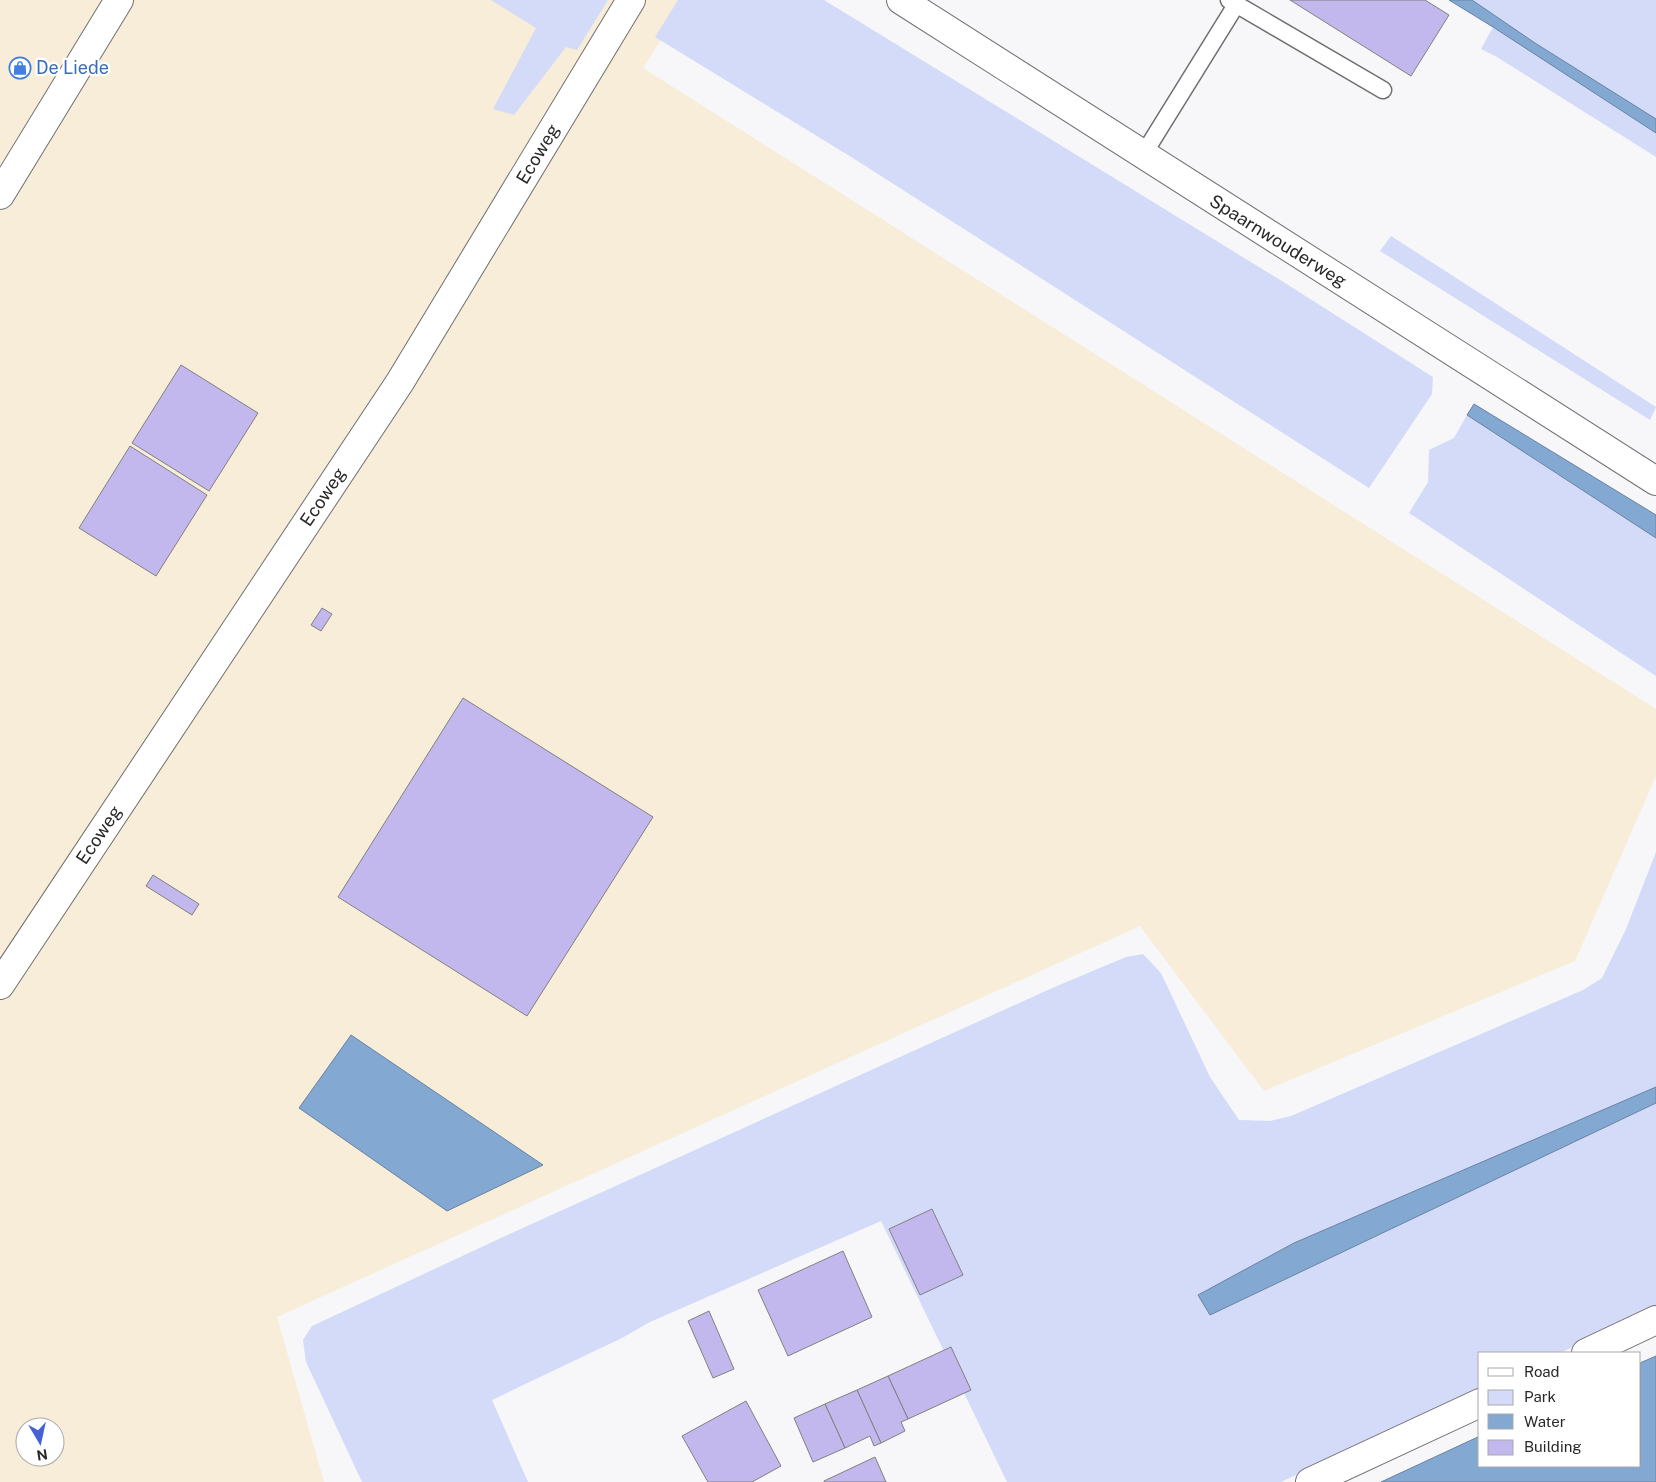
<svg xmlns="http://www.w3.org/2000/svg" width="1656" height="1482" font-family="'Public Sans',sans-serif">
<rect width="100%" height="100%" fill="#f7f7f9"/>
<!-- industrial -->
<path fill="#f7edd8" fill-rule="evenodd" d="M 0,0 L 686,0 L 643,68 L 1656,709 L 1656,776 L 1575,961 L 1264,1091 L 1140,926 L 277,1317 L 324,1482 L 0,1482 ZM 25,1427 L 55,1427 L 55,1457 L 25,1457 Z"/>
<!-- green -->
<g fill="#d3dbf8">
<path d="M 491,0 L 608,0 L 577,50 L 566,47 L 514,115 L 493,109 L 536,28 Z"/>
<path d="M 678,0 L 824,0 L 1285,283 L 1433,377 L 1432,394 L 1369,488 L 856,160 L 655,37 Z"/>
<path d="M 1472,0 L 1656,0 L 1656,119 L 1535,43 Z"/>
<path d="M 1493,27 L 1656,133 L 1656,157 L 1497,57 L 1481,49 Z"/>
<path d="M 1391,236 L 1656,407 L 1650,420 L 1380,251 Z"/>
<path d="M 1467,415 L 1656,538 L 1656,676 L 1409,513 L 1428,482 L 1429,450 L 1454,438 Z"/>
<path d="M 1656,852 L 1656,1087 L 1294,1243 L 1198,1295 L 1210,1315 L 1656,1103 L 1656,1309 L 1560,1353 L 1480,1353 L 1480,1390 L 1281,1482 L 1007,1482 L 881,1221 L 650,1322 L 622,1338 L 492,1400 L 528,1482 L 362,1482 L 306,1362 L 303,1340 L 312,1326 L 514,1232 L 1050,989 L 1126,957 L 1143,954 L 1161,973 L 1210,1077 L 1239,1120 L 1270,1121 L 1291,1116 L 1583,990 L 1602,978 L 1626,929 Z"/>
</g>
<!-- water -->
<g fill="#83a9d3" stroke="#6882a0">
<path d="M 1449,0 L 1472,0 L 1535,43 L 1656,119 L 1656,133 L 1493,27 Z"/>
<path d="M 1474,404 L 1656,515 L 1656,538 L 1467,415 Z"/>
<path d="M 351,1035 L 543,1165 L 447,1211 L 299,1108 Z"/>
<path d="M 1656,1087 L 1656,1103 L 1210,1315 L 1198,1295 L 1294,1243 Z"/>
<path d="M 1656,1356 L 1656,1482 L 1381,1482 L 1480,1436 L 1480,1466 L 1640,1466 L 1640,1363 Z"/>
</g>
<!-- building -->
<g fill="#c3b8ed" stroke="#808080">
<path d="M 1290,0 L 1425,0 L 1449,15 L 1411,76 Z"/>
<path d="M 181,365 L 258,413 L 209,491 L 132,443 Z"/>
<path d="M 130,446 L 207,495 L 156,576 L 79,528 Z"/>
<path d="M 322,608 L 332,614 L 321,631 L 311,625 Z"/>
<path d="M 463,698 L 653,817 L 527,1016 L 338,897 Z"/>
<path d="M 153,875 L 199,904 L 192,915 L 146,886 Z"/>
<path d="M 932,1209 L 963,1275 L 920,1295 L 889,1229 Z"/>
<path d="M 843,1251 L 872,1317 L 788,1356 L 758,1290 Z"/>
<path d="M 709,1311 L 734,1369 L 713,1378 L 688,1321 Z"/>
<path d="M 951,1347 L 971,1390 L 908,1419 L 888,1376 Z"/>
<path d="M 888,1376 L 908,1419 L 901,1422 L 905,1431 L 881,1443 L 857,1390 Z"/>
<path d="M 857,1390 L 881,1443 L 874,1446 L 870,1436 L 845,1448 L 825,1404 Z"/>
<path d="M 746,1401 L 781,1466 L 752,1482 L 708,1482 L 682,1436 Z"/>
<path d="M 825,1404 L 845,1448 L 813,1462 L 794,1418 Z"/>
<path d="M 875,1457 L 886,1482 L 824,1482 L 824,1481 Z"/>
</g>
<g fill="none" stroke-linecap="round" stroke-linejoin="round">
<!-- service casing -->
<g stroke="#6f6f70" stroke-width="19">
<g id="service">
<path d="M 1229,0 L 1383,90"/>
<path d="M 1143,155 L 1236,5"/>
</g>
</g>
<!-- minor casing -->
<g stroke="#6f6f70" stroke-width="30">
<g id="minor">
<path d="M 0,195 L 119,0"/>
<path d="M 0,985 L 400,382 L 631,0"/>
</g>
</g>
<!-- tertiary casing -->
<g stroke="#6f6f70" stroke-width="30">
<g id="tertiary">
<path d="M 901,0 L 1656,481"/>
<path d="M 1586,1353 L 1656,1320"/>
<path d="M 1310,1482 L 1480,1403"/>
</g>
</g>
<!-- service -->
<use href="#service" stroke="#fff" stroke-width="16"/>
<!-- minor -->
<use href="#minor" stroke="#fff" stroke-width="28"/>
<!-- tertiary -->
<use href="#tertiary" stroke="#fff" stroke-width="28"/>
</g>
<!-- icons -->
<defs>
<g id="shop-ring" transform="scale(1.125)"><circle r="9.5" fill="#fff" stroke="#3f7fe0" stroke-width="1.5"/><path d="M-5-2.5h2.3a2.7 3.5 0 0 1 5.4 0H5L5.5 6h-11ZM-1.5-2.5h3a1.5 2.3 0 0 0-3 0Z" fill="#3f7fe0"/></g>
</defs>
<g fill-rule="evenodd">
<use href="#shop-ring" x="20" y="68"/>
</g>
<g text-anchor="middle" stroke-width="4.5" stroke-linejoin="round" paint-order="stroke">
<!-- shop labels -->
<g font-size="18" fill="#366cbe" stroke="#fff" text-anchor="start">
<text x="36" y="74">De Liede</text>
</g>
<!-- street labels -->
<g font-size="18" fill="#282829" stroke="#fff">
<text transform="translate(538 154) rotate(-59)" y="6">Ecoweg</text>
<text transform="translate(1278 241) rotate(32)" y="6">Spaarnwouderweg</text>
<text transform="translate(323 497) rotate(-56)" y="6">Ecoweg</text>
<text transform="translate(99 835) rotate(-56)" y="6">Ecoweg</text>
</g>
</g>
<!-- legend -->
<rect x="1478" y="1352" width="162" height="115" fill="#ffffff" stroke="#a9a9a9"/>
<rect x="1488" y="1368" width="25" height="8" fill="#ffffff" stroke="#a9a9a9"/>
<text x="1524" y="1377" font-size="15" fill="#282829">Road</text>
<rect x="1488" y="1390" width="25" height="15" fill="#d3dbf8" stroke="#a9a9a9"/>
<text x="1524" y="1402" font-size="15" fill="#282829">Park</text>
<rect x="1488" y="1414" width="25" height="15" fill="#83a9d3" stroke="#a9a9a9"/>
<text x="1524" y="1427" font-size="15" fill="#282829">Water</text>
<rect x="1488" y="1440" width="25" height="15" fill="#c3b8ed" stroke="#a9a9a9"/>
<text x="1524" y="1452" font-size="15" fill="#282829">Building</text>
<!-- north arrow -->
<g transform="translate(40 1442) rotate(171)"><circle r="24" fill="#ffffff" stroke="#a9a9a9"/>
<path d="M0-4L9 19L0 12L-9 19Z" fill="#4661d5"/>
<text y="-8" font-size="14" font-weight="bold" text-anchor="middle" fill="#282829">N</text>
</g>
</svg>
